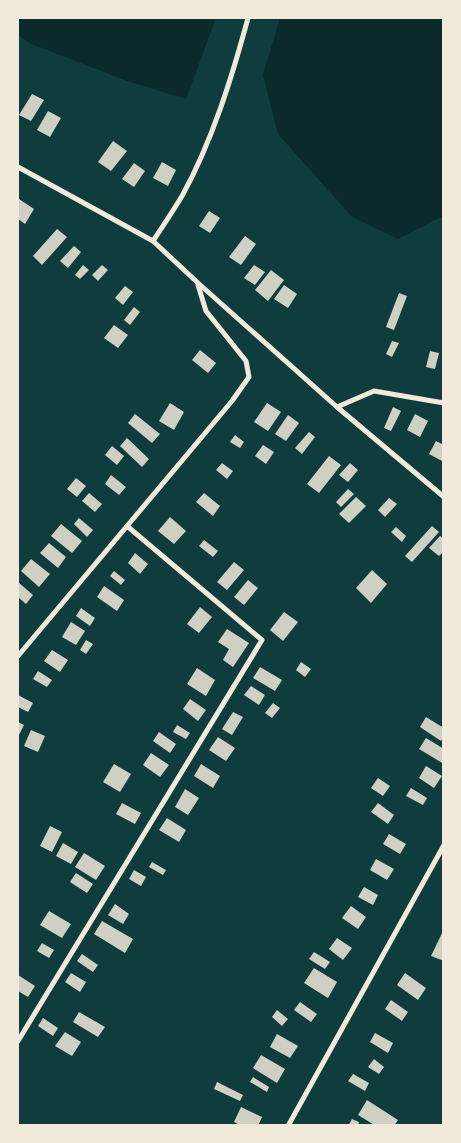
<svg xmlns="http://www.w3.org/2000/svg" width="461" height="1143" font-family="Inter,sans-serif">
<rect width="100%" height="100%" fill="#0f3d3e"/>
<!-- water -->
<g fill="#0a2a2b">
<path d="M 18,18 L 216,18 L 186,99 L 127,81 L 29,43 L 18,35 Z"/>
<path d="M 280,18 L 443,18 L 443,216 L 398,239 L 352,217 L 278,134 L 263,75 Z"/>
</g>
<!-- building -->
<g fill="#cfcfc3">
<path d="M 32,94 L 44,100 L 31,121 L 19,115 Z"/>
<path d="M 48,111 L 61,118 L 50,137 L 37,130 Z"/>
<path d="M 113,141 L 127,151 L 111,171 L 98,162 Z"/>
<path d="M 162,162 L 176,170 L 168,186 L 153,178 Z"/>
<path d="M 134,163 L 145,171 L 134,187 L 122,179 Z"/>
<path d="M 19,199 L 34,209 L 25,224 L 18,219 L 18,202 Z"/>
<path d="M 209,211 L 220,218 L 210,233 L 199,226 Z"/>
<path d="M 57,229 L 67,237 L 42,265 L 33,256 Z"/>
<path d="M 245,236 L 256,244 L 241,265 L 229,257 Z"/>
<path d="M 74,246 L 81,252 L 68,268 L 60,261 Z"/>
<path d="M 83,265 L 89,270 L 80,279 L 75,275 Z"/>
<path d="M 102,265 L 108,270 L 98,281 L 92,275 Z"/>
<path d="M 254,265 L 265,272 L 255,285 L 244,278 Z"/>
<path d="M 271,270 L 284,280 L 268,301 L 255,290 Z"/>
<path d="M 284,285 L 297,294 L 288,308 L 274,299 Z"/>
<path d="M 125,286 L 133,292 L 123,305 L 115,298 Z"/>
<path d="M 399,293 L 407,296 L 394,330 L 386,327 Z"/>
<path d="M 134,307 L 140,312 L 130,325 L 124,320 Z"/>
<path d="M 114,325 L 128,335 L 118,348 L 104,338 Z"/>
<path d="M 392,341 L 399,343 L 392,357 L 386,354 Z"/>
<path d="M 200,350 L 216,363 L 208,373 L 192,360 Z"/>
<path d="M 430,351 L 439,353 L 435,369 L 426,367 Z"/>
<path d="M 170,403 L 184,412 L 174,430 L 159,421 Z"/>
<path d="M 267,403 L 281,412 L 268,431 L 254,422 Z"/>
<path d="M 393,407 L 401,411 L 391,431 L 384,428 Z"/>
<path d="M 135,414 L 160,434 L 152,443 L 128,423 Z"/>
<path d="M 415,414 L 428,421 L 420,437 L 407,430 Z"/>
<path d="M 288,415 L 299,423 L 286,441 L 275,434 Z"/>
<path d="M 309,432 L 315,437 L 302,454 L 295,448 Z"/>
<path d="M 235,435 L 244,442 L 240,448 L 230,442 Z"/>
<path d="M 127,438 L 149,459 L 142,467 L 120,446 Z"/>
<path d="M 436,441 L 444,445 L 444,458 L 442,461 L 429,454 Z"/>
<path d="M 263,445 L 274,452 L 266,464 L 255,456 Z"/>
<path d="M 112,446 L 124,456 L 117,465 L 105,455 Z"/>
<path d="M 329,456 L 341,465 L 319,493 L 307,484 Z"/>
<path d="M 222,463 L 233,471 L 227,479 L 216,470 Z"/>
<path d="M 350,463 L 358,470 L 348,482 L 339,475 Z"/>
<path d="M 111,475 L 126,487 L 119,495 L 105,484 Z"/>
<path d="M 76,478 L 86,486 L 77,497 L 67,489 Z"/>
<path d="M 348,489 L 354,494 L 341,507 L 336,502 Z"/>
<path d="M 89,493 L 102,504 L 95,512 L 82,501 Z"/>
<path d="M 204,493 L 220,506 L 213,516 L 196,502 Z"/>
<path d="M 356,497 L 366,506 L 349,523 L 339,514 Z"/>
<path d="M 389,498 L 397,504 L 385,517 L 378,510 Z"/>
<path d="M 170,517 L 186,531 L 174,544 L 158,531 Z"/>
<path d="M 79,518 L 93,530 L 87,537 L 74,524 Z"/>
<path d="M 61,524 L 82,541 L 72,553 L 51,536 Z"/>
<path d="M 432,526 L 439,532 L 412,562 L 405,556 Z"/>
<path d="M 396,527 L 406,536 L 402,542 L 391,532 Z"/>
<path d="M 440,536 L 444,539 L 444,551 L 439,556 L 429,548 Z"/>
<path d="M 204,540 L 218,551 L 213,557 L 199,546 Z"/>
<path d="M 49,543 L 66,557 L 58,568 L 40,553 Z"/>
<path d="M 135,553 L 148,564 L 140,574 L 128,563 Z"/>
<path d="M 31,559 L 50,574 L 39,587 L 21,571 Z"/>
<path d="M 234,562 L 244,570 L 227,590 L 217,582 Z"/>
<path d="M 372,570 L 387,584 L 371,603 L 356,588 Z"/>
<path d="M 114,571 L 125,580 L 121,585 L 110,576 Z"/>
<path d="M 248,580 L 258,588 L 244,605 L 234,597 Z"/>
<path d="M 18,582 L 33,595 L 26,604 L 18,597 Z"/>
<path d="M 104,586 L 124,600 L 117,611 L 97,597 Z"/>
<path d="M 200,607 L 212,617 L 199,633 L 187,624 Z"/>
<path d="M 81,608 L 95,618 L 90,626 L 76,616 Z"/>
<path d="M 284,612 L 298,622 L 283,641 L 270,630 Z"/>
<path d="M 71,622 L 85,631 L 76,645 L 62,637 Z"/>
<path d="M 227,629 L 249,643 L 233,667 L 223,660 L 229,649 L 218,642 Z"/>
<path d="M 86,640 L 93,644 L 86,654 L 80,650 Z"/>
<path d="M 52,650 L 68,660 L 60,672 L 44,661 Z"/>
<path d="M 301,662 L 311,669 L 305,677 L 296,670 Z"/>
<path d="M 260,667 L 282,680 L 275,691 L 253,678 Z"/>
<path d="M 197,668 L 215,680 L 206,696 L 187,684 Z"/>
<path d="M 38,671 L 52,680 L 47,687 L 33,679 Z"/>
<path d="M 251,686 L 265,695 L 259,705 L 244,695 Z"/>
<path d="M 18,695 L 33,703 L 28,712 L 18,707 Z"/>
<path d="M 190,699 L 206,710 L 198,721 L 183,709 Z"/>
<path d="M 273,703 L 280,708 L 272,718 L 265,713 Z"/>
<path d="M 233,712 L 243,717 L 232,735 L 222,729 Z"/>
<path d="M 426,717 L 444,728 L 444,736 L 441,741 L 420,727 Z"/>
<path d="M 18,722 L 24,725 L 18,737 Z"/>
<path d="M 177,725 L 190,733 L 186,739 L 173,732 Z"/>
<path d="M 31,730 L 45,736 L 38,752 L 24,746 Z"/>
<path d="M 159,732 L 176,744 L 170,753 L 153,741 Z"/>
<path d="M 218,737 L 235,748 L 226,761 L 209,750 Z"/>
<path d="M 426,738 L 444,749 L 444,764 L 419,749 Z"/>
<path d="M 151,753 L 169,765 L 160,777 L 143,765 Z"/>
<path d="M 114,764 L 131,774 L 120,792 L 103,782 Z"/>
<path d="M 201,764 L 220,776 L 213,788 L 194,776 Z"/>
<path d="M 426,766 L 442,776 L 434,788 L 419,778 Z"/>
<path d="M 378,778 L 390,786 L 383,796 L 371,788 Z"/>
<path d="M 411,788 L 427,798 L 423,805 L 406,796 Z"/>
<path d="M 185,789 L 199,798 L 188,815 L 175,807 Z"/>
<path d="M 122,803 L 141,813 L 135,824 L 116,814 Z"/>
<path d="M 378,803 L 394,815 L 388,824 L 371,812 Z"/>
<path d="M 167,818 L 186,830 L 179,842 L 159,830 Z"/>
<path d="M 50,826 L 62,832 L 52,852 L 40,846 Z"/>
<path d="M 389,834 L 406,844 L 400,854 L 383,844 Z"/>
<path d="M 63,843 L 78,852 L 71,864 L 56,856 Z"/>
<path d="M 84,853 L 105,866 L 96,880 L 75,867 Z"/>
<path d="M 376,859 L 394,869 L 387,880 L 370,870 Z"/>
<path d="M 152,862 L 166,870 L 163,875 L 149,867 Z"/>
<path d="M 134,870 L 146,877 L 141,886 L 129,879 Z"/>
<path d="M 76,873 L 93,884 L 87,893 L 70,882 Z"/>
<path d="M 364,887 L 378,895 L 373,905 L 358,897 Z"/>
<path d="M 115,904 L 129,914 L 123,924 L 108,915 Z"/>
<path d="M 351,906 L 366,917 L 358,929 L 342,918 Z"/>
<path d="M 49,911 L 71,924 L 62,938 L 40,925 Z"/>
<path d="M 102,921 L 133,939 L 125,953 L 94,934 Z"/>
<path d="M 444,929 L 444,961 L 431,956 Z"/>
<path d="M 337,938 L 352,948 L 343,960 L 329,949 Z"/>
<path d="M 42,943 L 54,950 L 49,958 L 37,951 Z"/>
<path d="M 314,952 L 330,962 L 325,969 L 309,959 Z"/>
<path d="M 82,954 L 98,965 L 93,972 L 77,961 Z"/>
<path d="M 314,968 L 337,982 L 328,998 L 304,983 Z"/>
<path d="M 71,973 L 86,982 L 80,992 L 65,982 Z"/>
<path d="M 405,973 L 426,988 L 418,1000 L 397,985 Z"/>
<path d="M 18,975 L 35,986 L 28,997 L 18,991 Z"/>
<path d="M 391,1000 L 408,1012 L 402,1021 L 385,1009 Z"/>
<path d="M 300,1002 L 317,1014 L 311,1022 L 294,1010 Z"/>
<path d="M 277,1010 L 288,1019 L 282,1026 L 272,1017 Z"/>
<path d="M 79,1012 L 105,1027 L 98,1037 L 73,1022 Z"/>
<path d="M 43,1018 L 58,1028 L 53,1036 L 38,1026 Z"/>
<path d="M 65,1032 L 81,1042 L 72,1056 L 55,1046 Z"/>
<path d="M 375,1033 L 393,1043 L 388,1053 L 370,1042 Z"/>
<path d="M 277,1034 L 298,1046 L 290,1058 L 270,1047 Z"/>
<path d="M 261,1055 L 285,1069 L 277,1083 L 253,1068 Z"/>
<path d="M 374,1059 L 384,1067 L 379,1074 L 368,1067 Z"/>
<path d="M 353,1074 L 369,1083 L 365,1091 L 348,1081 Z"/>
<path d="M 253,1077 L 269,1087 L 267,1092 L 250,1082 Z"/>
<path d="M 217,1082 L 243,1095 L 240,1101 L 214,1089 Z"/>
<path d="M 367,1100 L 398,1120 L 394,1126 L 376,1126 L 358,1115 Z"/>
<path d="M 241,1107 L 262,1117 L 258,1126 L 242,1126 L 234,1122 Z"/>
<path d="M 352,1119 L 359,1122 L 358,1126 L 348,1126 Z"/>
</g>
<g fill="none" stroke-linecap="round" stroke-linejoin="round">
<!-- minor -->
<g stroke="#f1e9da" stroke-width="5">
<path d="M 18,167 L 153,241 L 198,283 L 337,407 L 374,391 L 444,403"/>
<path d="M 153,241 C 163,226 173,211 182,196 C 212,142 232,77 248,18"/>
<path d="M 337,407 L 444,497"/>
<path d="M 18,656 L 232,401 L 249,377 L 246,361 L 206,311 L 198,285"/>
<path d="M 18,1041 L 262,640 L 127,526"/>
<path d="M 288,1126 L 444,845"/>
</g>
</g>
<!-- border -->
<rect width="461" height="1143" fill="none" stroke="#f1e9da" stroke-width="38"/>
</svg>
